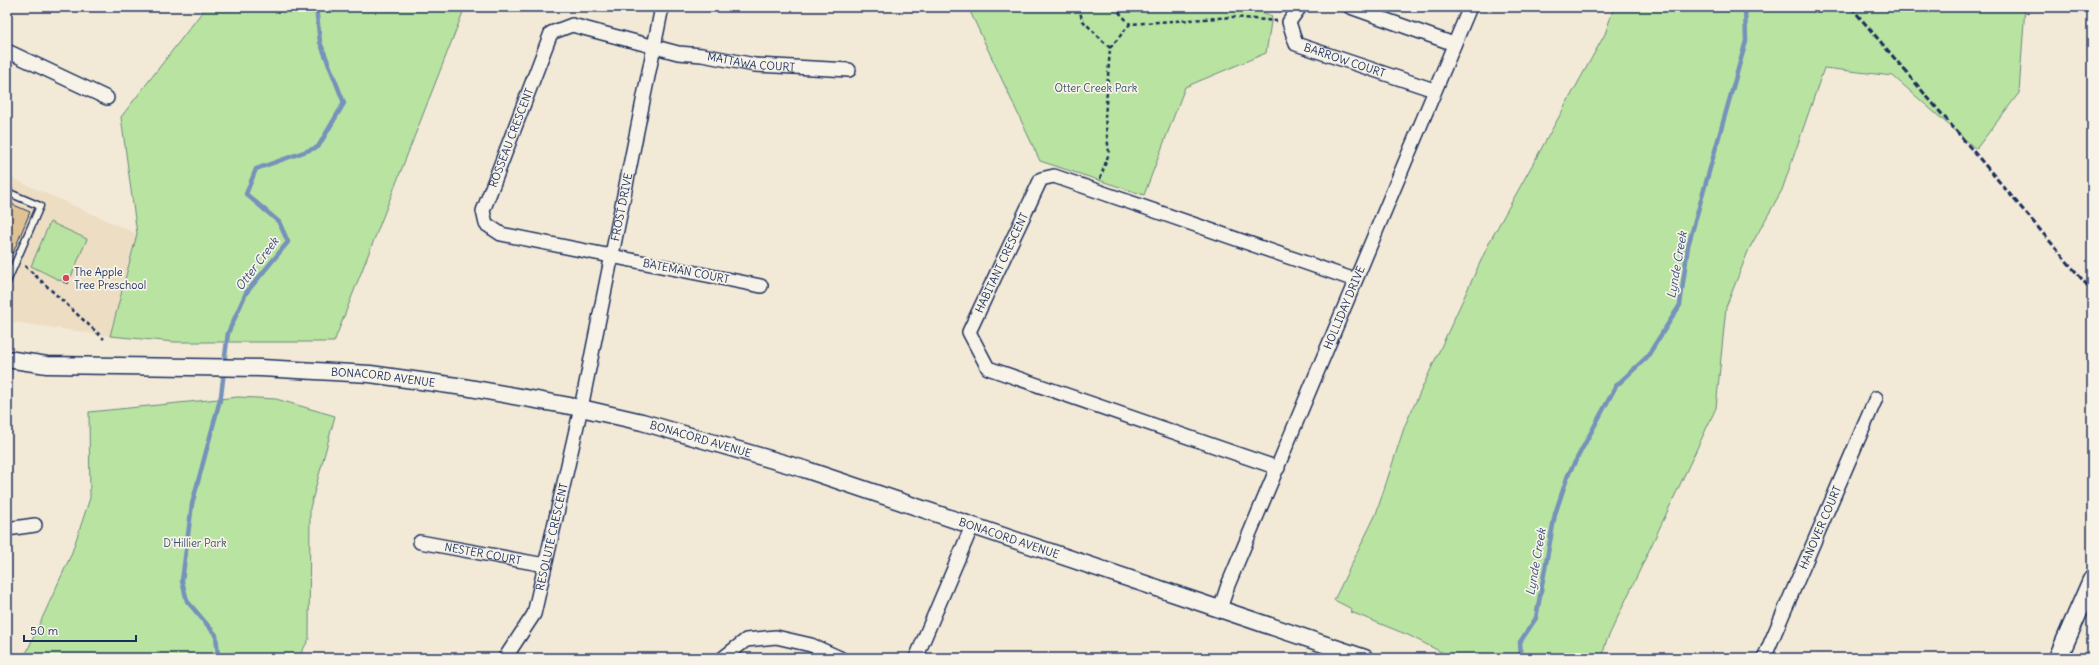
<svg xmlns="http://www.w3.org/2000/svg" width="2099" height="665" font-family="Delius,sans-serif">
<rect width="100%" height="100%" fill="#f2e9d7"/>
<filter id="ink" filterUnits="userSpaceOnUse"><feTurbulence type="fractalNoise" baseFrequency=".025" numOctaves="2"/><feDisplacementMap in="SourceGraphic" scale="8" xChannelSelector="R" yChannelSelector="G"/><feConvolveMatrix kernelMatrix="1 2 1 2 8 2 1 2 1" color-interpolation-filters="sRGB"/></filter>
<g filter="url(#ink)">
<!-- built -->
<path fill="#eddec3" d="M 7,176 L 137,234 L 110,336 L 7,321 Z"/>
<!-- green -->
<g fill="#b9e3a0" stroke="#6a897f">
<path d="M 206,7 L 465,7 L 334,342 L 175,342 L 110,336 L 137,234 L 121,117 Z"/>
<path d="M 968,7 L 1249,7 L 1272,16 L 1266,53 L 1185,87 L 1144,195 L 1040,161 Z"/>
<path d="M 1614,7 L 2025,7 L 2019,93 L 1976,149 L 1893,76 L 1824,68 L 1782,190 L 1749,249 L 1726,307 L 1716,408 L 1606,642 L 1602,658 L 1453,658 L 1408,635 L 1351,612 L 1352,609 L 1334,600 L 1376,514 L 1405,425 L 1490,241 L 1605,34 Z"/>
<path d="M 50,222 L 87,239 L 71,277 L 64,274 L 61,281 L 31,266 Z"/>
<path d="M 238,397 L 276,399 L 335,416 L 310,508 L 309,639 L 298,658 L 24,658 L 71,555 L 90,498 L 89,412 Z"/>
</g>
<g fill="none" stroke-linecap="round" stroke-linejoin="round">
<!-- stream -->
<g stroke="#7492bb" stroke-width="4.5">
<path d="M 224,364 L 228,333 L 246,293 L 288,242 L 279,222 L 246,194 L 256,169 L 318,147 L 344,103 L 320,42 L 316,7"/>
<path d="M 216,658 L 218,656 L 216,635 L 187,601 L 182,581 L 192,504 L 221,396 L 224,371"/>
<path d="M 1521,658 L 1520,642 L 1536,618 L 1555,514 L 1568,475 L 1616,386 L 1647,357 L 1680,305 L 1688,246 L 1746,41 L 1745,7"/>
</g>
</g>
<!-- building -->
<g fill="#e0c394" stroke="#1b2f5e">
<path d="M 7,202 L 30,212 L 13,253 L 7,250 Z"/>
<path d="M 65,276 L 70,278 L 68,284 L 63,282 Z"/>
</g>
<g fill="none" stroke-linecap="round" stroke-linejoin="round">
<!-- service casing -->
<g stroke="#1b2f5e" stroke-width="9">
<path id="service" d="M 7,192 L 40,206 L 7,282"/>
</g>
<!-- minor casing -->
<g stroke="#1b2f5e" stroke-width="16">
<g id="minor">
<path id="s1" d="M 1300,7 L 1289,22 L 1296,44 L 1434,90"/>
<path d="M 1350,7 L 1454,44"/>
<path d="M 7,51 L 107,98"/>
<path id="s2" d="M 761,286 L 501,234 L 486,224 L 483,211 L 551,33 L 572,25 L 678,53 L 702,55 L 755,65 L 849,70"/>
<path id="s3" d="M 1278,468 L 988,368 L 969,332 L 1041,179 L 1054,176 L 1355,280"/>
<path d="M 7,529 L 35,525"/>
<path id="s4" d="M 420,542 L 545,565"/>
<path id="s5" d="M 1220,609 L 1228,585 L 1470,7"/>
<path id="s6" d="M 505,658 L 534,614 L 581,408 L 662,7"/>
<path d="M 723,658 L 746,640 L 776,637 L 811,645 L 840,658"/>
<path d="M 916,658 L 972,526"/>
<path id="s7" d="M 1764,658 L 1876,398"/>
</g>
</g>
<!-- tertiary casing -->
<g stroke="#1b2f5e" stroke-width="19">
<g id="tertiary">
<path id="s8" d="M 7,359 L 47,365 L 261,368 L 370,374 L 464,387 L 581,408 L 642,422 L 804,469 L 1365,658"/>
</g>
</g>
<!-- secondary casing -->
<g stroke="#1b2f5e" stroke-width="21">
<path id="secondary" d="M 2058,658 L 2092,580"/>
</g>
<!-- path -->
<g stroke="#1b2f5e" stroke-width="2.5" stroke-dasharray="4 3" stroke-linecap="butt">
<path d="M 1079,7 L 1082,20 L 1110,48"/>
<path d="M 1114,7 L 1130,24"/>
<path d="M 1100,179 L 1109,153 L 1105,118 L 1110,48 L 1130,24 L 1233,17 L 1277,21"/>
<path d="M 25,266 L 104,339"/>
</g>
<!-- service -->
<use href="#service" stroke="#f7f3e8" stroke-width="6"/>
<!-- minor -->
<use href="#minor" stroke="#f7f3e8" stroke-width="13"/>
<!-- tertiary -->
<use href="#tertiary" stroke="#f7f3e8" stroke-width="16"/>
<!-- secondary -->
<use href="#secondary" stroke="#f7f3e8" stroke-width="18"/>
<!-- rail -->
<path stroke="#1b2f5e" stroke-width="3" stroke-dasharray="6 3" stroke-linecap="butt" d="M 1851,7 L 2092,291"/>
</g>
</g>
<!-- markers -->
<circle fill="#d1495b" stroke="#f7f3e8" stroke-width="1.5" cx="66" cy="278" r="4"/>
<g text-anchor="middle" stroke-width="3.5" stroke-linejoin="round" paint-order="stroke">
<!-- street labels -->
<g font-size="11" fill="#1b2f5e" stroke="#f7f3e8">
<text dy="4" stroke="none"><textPath href="#s1" startOffset="93">BARROW COURT</textPath></text>
<text dy="4" stroke="none"><textPath href="#s2" startOffset="693">MATTAWA COURT</textPath></text>
<text dy="4" stroke="none"><textPath href="#s2" startOffset="375">ROSSEAU CRESCENT</textPath></text>
<text dy="4" stroke="none"><textPath href="#s6" startOffset="469">FROST DRIVE</textPath></text>
<text dy="4" stroke="none"><textPath href="#s3" startOffset="424">HABITANT CRESCENT</textPath></text>
<text transform="translate(686 271) rotate(11)" y="4">BATEMAN COURT</text>
<text dy="4" stroke="none"><textPath href="#s5" startOffset="326">HOLLIDAY DRIVE</textPath></text>
<text dy="4" stroke="none"><textPath href="#s8" startOffset="377">BONACORD AVENUE</textPath></text>
<text dy="4" stroke="none"><textPath href="#s8" startOffset="701">BONACORD AVENUE</textPath></text>
<text dy="4" stroke="none"><textPath href="#s7" startOffset="142">HANOVER COURT</textPath></text>
<text dy="4" stroke="none"><textPath href="#s6" startOffset="132">RESOLUTE CRESCENT</textPath></text>
<text dy="4" stroke="none"><textPath href="#s8" startOffset="1025">BONACORD AVENUE</textPath></text>
<text dy="4" stroke="none"><textPath href="#s4" startOffset="64">NESTER COURT</textPath></text>
</g>
<!-- park labels -->
<g font-size="11" fill="#3b536b" stroke="#f7f3e8">
<text x="1096" y="92">Otter Creek Park</text>
<text x="195" y="547">D'Hillier Park</text>
</g>
<!-- poi labels -->
<g font-size="11" fill="#1b2f5e" stroke="#f7f3e8" text-anchor="start">
<text x="74" y="276">The Apple<tspan x="74" dy="13">Tree Preschool</tspan></text>
</g>
<!-- water labels -->
<g font-size="12" font-style="italic" fill="#39507d" stroke="#f7f3e8">
<text transform="translate(257 264) rotate(-53)" y="4">Otter Creek</text>
<text transform="translate(1677 265) rotate(-80)" y="4">Lynde Creek</text>
<text transform="translate(1536 562) rotate(-80)" y="4">Lynde Creek</text>
</g>
</g>
<!-- margin -->
<rect width="2099" height="665" fill="none" stroke="#f7f3e8" stroke-width="24"/>
<rect x="12" y="12" width="2075" height="641" fill="none" stroke="#1b2f5e" stroke-width="1.5" filter="url(#ink)"/>
<!-- scale -->
<path d="M24 635v6h112v-6" fill="none" stroke="#1b2f5e" stroke-width="2"/>
<text x="30" y="635" font-size="12" fill="#1b2f5e" stroke="#f7f3e8" stroke-width="3" paint-order="stroke">50 m</text>
</svg>
